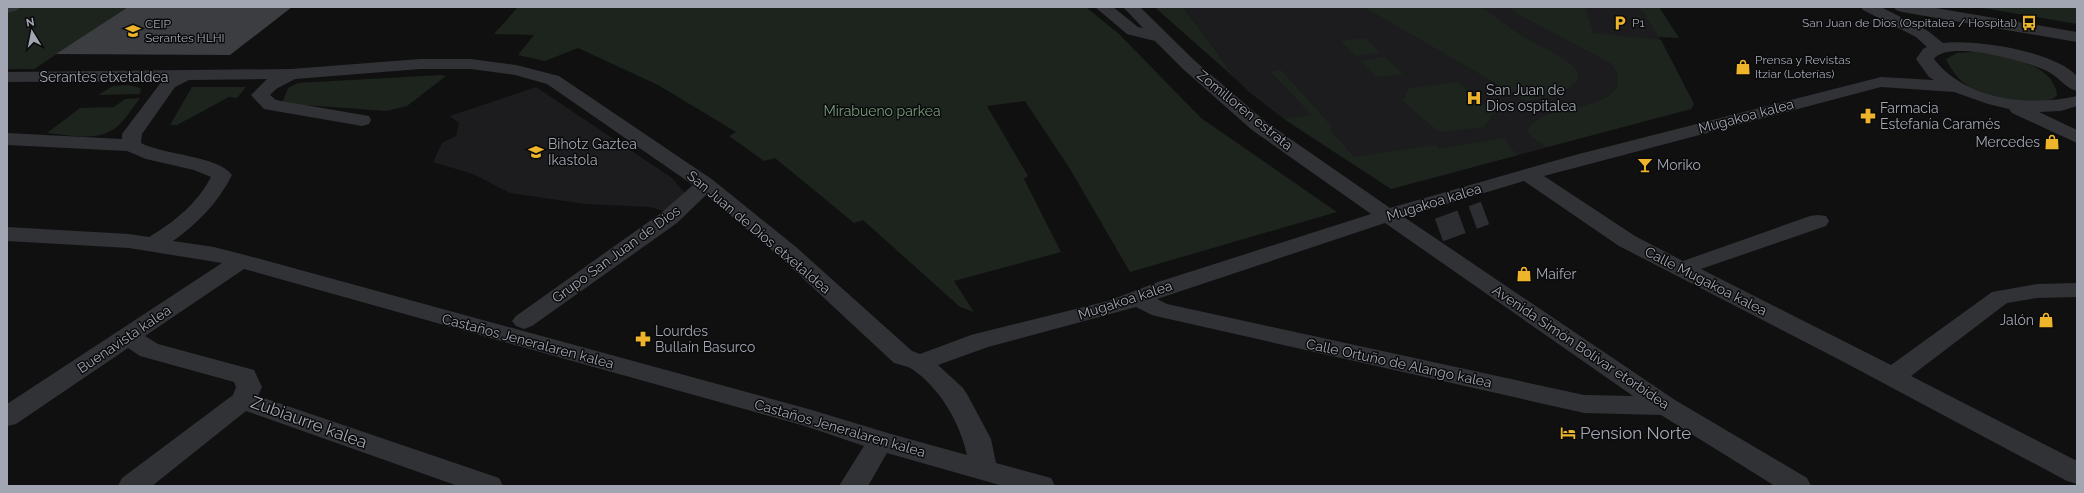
<svg xmlns="http://www.w3.org/2000/svg" width="2084" height="493" font-family="Raleway,sans-serif">
<rect width="100%" height="100%" fill="#101011"/>
<!-- built -->
<g fill="#1c1c1e">
<path d="M 1183,7 L 1659,7 L 1659,37 L 1694,104 L 1691,109 L 1391,189 L 1284,119 L 1249,92 L 1237,80 Z"/>
<path d="M 536,87 L 672,178 L 688,197 L 667,212 L 650,207 L 585,204 L 510,193 L 473,174 L 433,162 L 442,143 L 456,136 L 459,123 L 450,116 Z"/>
</g>
<!-- green -->
<g fill="#1c241d">
<path d="M 7,7 L 128,7 L 34,69 L 7,69 Z"/>
<path d="M 518,7 L 1086,7 L 1119,34 L 1201,118 L 1337,212 L 1130,272 L 1070,169 L 1025,101 L 987,106 L 1028,176 L 1024,179 L 1061,252 L 954,281 L 974,312 L 960,307 L 863,220 L 854,223 L 775,158 L 764,161 L 729,136 L 736,132 L 658,85 L 578,48 L 545,61 L 518,55 L 534,35 L 494,34 Z"/>
<path d="M 1155,7 L 1183,7 L 1237,80 L 1159,11 Z"/>
<path d="M 1364,7 L 1481,7 L 1522,36 L 1566,60 L 1575,68 L 1579,78 C 1569,93 1546,96 1528,102 Z"/>
<path d="M 1510,7 L 1585,7 L 1593,33 L 1661,40 L 1694,104 L 1691,109 L 1547,147 L 1532,137 L 1527,131 C 1541,106 1586,111 1609,96 C 1612,93 1615,90 1618,87 L 1617,72 L 1610,63 L 1516,13 Z"/>
<path d="M 1638,7 L 1659,7 L 1679,38 L 1659,37 L 1643,12 Z"/>
<path d="M 1977,7 L 2077,7 L 2077,24 Z"/>
<path d="M 1365,38 L 1381,53 L 1356,56 L 1341,41 Z"/>
<path d="M 1973,52 C 2000,55 2055,62 2057,96 C 2054,98 2050,100 2046,101 C 2027,104 1981,96 1965,84 C 1956,77 1951,69 1946,59 L 1957,53 Z"/>
<path d="M 1385,57 L 1403,74 L 1377,77 L 1360,61 Z"/>
<path d="M 1281,70 L 1333,128 L 1329,129 L 1354,157 L 1435,145 L 1439,149 L 1505,138 L 1510,148 L 1518,155 L 1391,189 L 1284,119 L 1312,115 L 1271,72 Z"/>
<path d="M 440,75 L 446,76 L 407,106 L 386,111 L 304,105 L 283,101 L 288,88 L 298,83 Z"/>
<path d="M 1458,82 L 1494,112 L 1484,127 L 1439,132 L 1403,101 L 1409,88 Z"/>
<path d="M 128,85 L 141,88 L 140,94 L 98,95 L 113,86 Z"/>
<path d="M 192,87 L 246,87 L 237,98 L 229,97 L 177,125 L 170,125 Z"/>
<path d="M 140,98 C 133,107 127,117 119,125 C 101,143 70,135 47,133 L 80,108 L 114,107 L 125,99 Z"/>
</g>
<!-- building -->
<path fill="#3c3d41" d="M 128,7 L 292,7 L 230,55 L 56,54 Z"/>
<g fill="none" stroke-linecap="round" stroke-linejoin="round">
<!-- minor-tunnel -->
<path stroke="#2d2e31" stroke-width="24" stroke-dasharray="24 12" stroke-linecap="butt" d="M 1439,230 L 1485,213"/>
<!-- minor -->
<g fill="#313236" fill-rule="evenodd">
<path d="M 7,7 L 20,7 L 18,10 L 7,13 Z"/>
<path d="M 1095,7 L 1113,7 L 1138,27 L 1143,28 L 1123,7 L 1140,7 L 1195,61 L 1266,122 L 1390,208 L 1575,155 L 1881,77 L 1934,80 L 1929,77 L 1916,59 L 1923,49 L 1927,47 L 1916,37 L 1863,10 L 1861,7 L 1881,7 L 1928,31 L 1943,43 C 1975,39 2054,51 2077,76 L 2077,91 C 2066,89 2058,76 2047,71 C 2028,62 1948,39 1934,59 C 1965,100 2030,107 2077,96 L 2077,106 L 2061,111 L 2039,112 L 2077,130 L 2077,143 L 2012,113 L 2009,109 L 1988,104 L 1954,92 L 1881,87 L 1544,176 L 1635,236 L 1683,261 L 1810,216 L 1818,215 L 1826,216 L 1829,221 L 1826,226 L 1701,269 L 1891,365 L 1992,292 L 2037,284 L 2077,283 L 2077,297 L 2037,298 L 2007,303 L 1911,376 L 2077,461 L 2077,484 L 2067,481 L 1840,360 L 1619,246 L 1524,181 L 1404,217 L 1675,400 L 1807,478 L 1811,486 L 1775,486 L 1661,415 L 1584,413 L 1160,317 L 1152,315 L 1136,307 L 988,347 L 938,365 L 963,388 L 967,394 L 991,439 L 996,463 L 1051,478 L 1055,486 L 1003,486 L 887,453 L 868,486 L 839,486 L 864,446 L 805,426 L 244,269 L 145,336 L 158,344 L 254,370 L 262,387 L 258,396 L 499,478 L 503,486 L 458,486 L 246,411 L 152,486 L 118,486 L 122,478 L 233,395 L 236,387 L 234,382 L 140,356 L 128,348 L 16,424 L 7,426 L 7,404 L 222,263 L 129,248 L 7,241 L 7,227 L 129,234 L 149,237 C 174,222 197,204 211,177 L 194,170 L 146,159 L 127,151 L 7,145 L 7,133 L 122,139 L 122,134 L 162,81 L 7,82 L 7,72 L 291,69 L 420,59 L 471,59 L 516,65 L 559,76 L 713,180 L 796,247 L 912,351 L 920,354 L 971,335 L 1108,301 L 1158,282 L 1371,214 L 1252,130 L 1183,69 L 1155,41 L 1127,34 ZM 420,69 L 471,69 L 515,75 L 547,84 L 693,185 L 661,213 L 516,316 L 512,321 L 516,326 L 524,329 L 532,326 L 677,223 L 706,195 L 780,257 L 894,363 C 900,365 907,366 912,369 C 940,388 960,423 967,455 L 891,434 L 812,410 L 249,256 L 214,247 L 173,241 C 198,223 218,203 232,175 C 219,156 164,155 141,143 L 142,134 L 175,87 L 189,80 L 267,79 L 251,95 L 264,109 L 362,126 L 369,124 L 371,120 L 369,116 L 276,100 L 270,95 L 276,89 L 295,79 ZM 1385,223 L 1633,396 L 1584,395 L 1167,304 L 1157,299 Z"/>
<path d="M 1894,7 L 1930,7 L 2077,32 L 2077,42 L 1902,12 L 1896,10 Z"/>
</g>
</g>
<!-- icons -->
<defs>
<g id="parking-bare" transform="scale(1.2)"><path d="M-3.5-5.5H1a3.5 3.5 0 0 1 0 7H-1V5.5H-3.5ZM-1-3.4V-.6H.8a1.4 1.4 0 0 0 0-2.8Z" fill="#eeb52b" stroke="#0b0b0c" stroke-width="2.5" paint-order="stroke"/></g>
<g id="bus-bare" transform="scale(1.2)"><path d="M-5-6H5V4H4V6H2V4H-2V6H-4V4H-5ZM-3.5-4V0h7V-4ZM-3.5 1.2v1.5H-2V1.2ZM2 1.2v1.5H3.5V1.2Z" fill="#eeb52b" stroke="#0b0b0c" stroke-width="2.5" paint-order="stroke"/></g>
<g id="school-bare" transform="scale(1.2)"><path d="M0-5L7-2L0 1L-7-2ZM-4 1L0 2.5L4 1V4Q0 6-4 4Z" fill="#eeb52b" stroke="#0b0b0c" stroke-width="2.5" paint-order="stroke"/></g>
<g id="shop-bare" transform="scale(1.2)"><path d="M-5-2.5h2.3a2.7 3.5 0 0 1 5.4 0H5L5.5 6h-11ZM-1.5-2.5h3a1.5 2.3 0 0 0-3 0Z" fill="#eeb52b" stroke="#0b0b0c" stroke-width="2.5" paint-order="stroke"/></g>
<g id="hospital-bare" transform="scale(1.2)"><path d="M-5-5h3v3.5h4V-5h3V5h-3V1.5h-4V5h-3Z" fill="#eeb52b" stroke="#0b0b0c" stroke-width="2.5" paint-order="stroke"/></g>
<g id="pharmacy-bare" transform="scale(1.2)"><path d="M-2-6h4v4h4v4h-4v4h-4v-4h-4v-4h4Z" fill="#eeb52b" stroke="#0b0b0c" stroke-width="2.5" paint-order="stroke"/></g>
<g id="bar-bare" transform="scale(1.2)"><path d="M-6-5H6L.8 .8V4.5H3.5V6h-7V4.5H-.8V.8Z" fill="#eeb52b" stroke="#0b0b0c" stroke-width="2.5" paint-order="stroke"/></g>
<g id="hotel-bare" transform="scale(1.2)"><path d="M-6-4.5h1.5V1H6V5H4.5V3h-9V5H-6ZM-4 0a1.8 1.8 0 1 1 3.6 0ZM.5 0V-2.5h3Q6-2.5 6 0Z" fill="#eeb52b" stroke="#0b0b0c" stroke-width="2.5" paint-order="stroke"/></g>
</defs>
<g fill-rule="evenodd">
<use href="#parking-bare" x="1620" y="23"/>
<use href="#bus-bare" x="2029" y="23"/>
<use href="#school-bare" x="133" y="31"/>
<use href="#shop-bare" x="1743" y="67"/>
<use href="#hospital-bare" x="1474" y="98"/>
<use href="#pharmacy-bare" x="1868" y="116"/>
<use href="#shop-bare" x="2052" y="142"/>
<use href="#school-bare" x="536" y="152"/>
<use href="#bar-bare" x="1645" y="165"/>
<use href="#shop-bare" x="1524" y="274"/>
<use href="#shop-bare" x="2046" y="320"/>
<use href="#pharmacy-bare" x="643" y="339"/>
<use href="#hotel-bare" x="1568" y="433"/>
</g>
<g text-anchor="middle" stroke-width="3" stroke-linejoin="round" paint-order="stroke">
<!-- far-poi labels -->
<g font-size="12" fill="#a1a6b2" stroke="#0b0b0c" text-anchor="start">
<text x="1632" y="27">P1</text>
<text x="2017" y="27" text-anchor="end">San Juan de Dios (Ospitalea / Hospital)</text>
<text x="145" y="28">CEIP<tspan x="145" dy="14">Serantes HLHI</tspan></text>
<text x="1755" y="64">Prensa y Revistas<tspan x="1755" dy="14">Itziar (Loterías)</tspan></text>
</g>
<!-- street labels -->
<g font-size="14" fill="#a1a6b2" stroke="#0b0b0c">
<text x="104" y="82">Serantes etxetaldea</text>
<text transform="translate(1245 110) rotate(39)" y="5">Zomilloren estrata</text>
<text transform="translate(1746 116) rotate(-15)" y="5">Mugakoa kalea</text>
<text transform="translate(1434 202) rotate(-17)" y="5">Mugakoa kalea</text>
<text transform="translate(759 232) rotate(40)" y="5">San Juan de Dios etxetaldea</text>
<text transform="translate(616 254) rotate(-36)" y="5">Grupo San Juan de Dios</text>
<text transform="translate(1706 281) rotate(27)" y="5">Calle Mugakoa kalea</text>
<text transform="translate(1125 300) rotate(-18)" y="5">Mugakoa kalea</text>
<text transform="translate(124 339) rotate(-34)" y="5">Buenavista kalea</text>
<text transform="translate(528 341) rotate(15)" y="5">Castaños Jeneralaren kalea</text>
<text transform="translate(1581 347) rotate(34)" y="5">Avenida Simón Bolívar etorbidea</text>
<text transform="translate(1399 363) rotate(12)" y="5">Calle Ortuño de Alango kalea</text>
<text transform="translate(840 428) rotate(16)" y="5">Castaños Jeneralaren kalea</text>
</g>
<!-- poi labels -->
<g font-size="14" fill="#a1a6b2" stroke="#0b0b0c" text-anchor="start">
<text x="1486" y="95">San Juan de<tspan x="1486" dy="16">Dios ospitalea</tspan></text>
<text x="1880" y="113">Farmacia<tspan x="1880" dy="16">Estefanía Caramés</tspan></text>
<text x="2040" y="147" text-anchor="end">Mercedes</text>
<text x="548" y="149">Bihotz Gaztea<tspan x="548" dy="16">Ikastola</tspan></text>
<text x="1657" y="170">Moriko</text>
<text x="1536" y="279">Maifer</text>
<text x="2034" y="325" text-anchor="end">Jalón</text>
<text x="655" y="336">Lourdes<tspan x="655" dy="16">Bullaín Basurco</tspan></text>
</g>
<!-- park labels -->
<g font-size="14" fill="#789d7c" stroke="#0b0b0c">
<text x="882" y="116">Mirabueno parkea</text>
</g>
<!-- near-street labels -->
<g font-size="17" fill="#a1a6b2" stroke="#0b0b0c">
<text transform="translate(309 422) rotate(20)" y="6">Zubiaurre kalea</text>
</g>
<!-- near-poi labels -->
<g font-size="17" fill="#a1a6b2" stroke="#0b0b0c" text-anchor="start">
<text x="1580" y="439">Pension Norte</text>
</g>
</g>
<!-- border -->
<rect width="2084" height="493" fill="none" stroke="#a1a6b2" stroke-width="16"/>
<!-- north arrow -->
<g transform="translate(32 32) rotate(350)" stroke="#0b0b0c" stroke-width="3" paint-order="stroke">
<path d="M0-3L7 15L0 10L-7 15Z" fill="#a1a6b2"/>
<text y="-6" font-size="11" font-weight="bold" text-anchor="middle" fill="#a1a6b2">N</text>
</g>
</svg>
